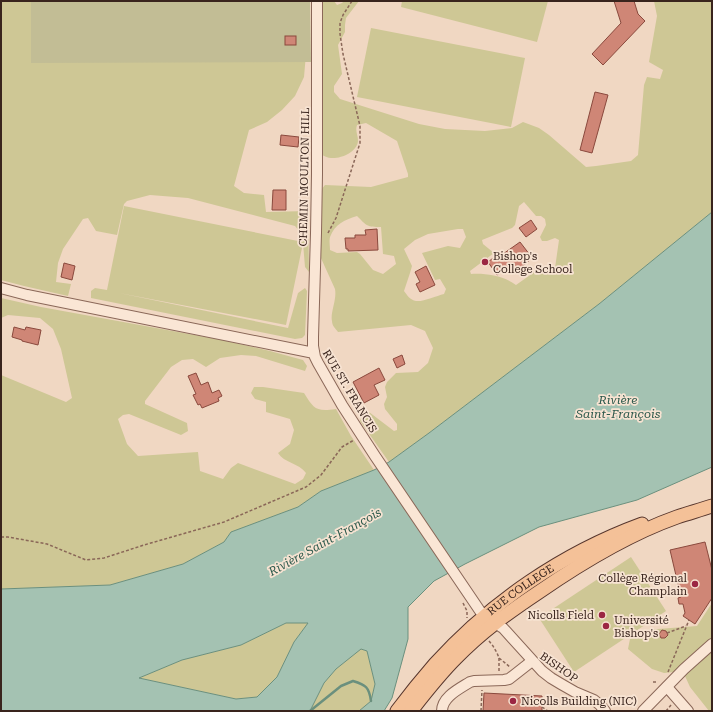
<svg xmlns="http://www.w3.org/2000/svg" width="713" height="712" font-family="'Roboto Serif',serif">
<rect width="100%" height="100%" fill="#f0d7c2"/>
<!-- green -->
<g fill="#cec795" fill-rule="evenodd">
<path d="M 1,1 L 32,1 L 306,54 L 304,77 L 295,96 L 282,110 L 267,122 L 249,130 L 234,186 L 244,193 L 264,195 L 266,212 L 308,211 L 309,272 L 305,267 L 303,243 L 286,325 L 119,293 L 288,328 L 298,293 L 305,288 L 307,291 L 305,335 L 302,338 L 295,339 L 91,298 L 91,291 L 95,288 L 107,290 L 124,206 L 303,242 L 303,236 L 295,226 L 188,198 L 150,195 L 127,201 L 124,204 L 117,235 L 96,231 L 88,218 L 83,219 L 63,249 L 58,263 L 56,282 L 71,284 L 68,296 L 24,286 L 1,280 Z"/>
<path d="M 321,1 L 334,1 L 337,5 L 342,3 L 344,1 L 359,1 L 346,18 L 345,25 L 345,32 L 338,45 L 342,74 L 334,86 L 334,92 L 340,99 L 419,124 L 445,129 L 485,131 L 512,128 L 523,122 L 539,128 L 549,135 L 586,167 L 596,166 L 631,161 L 638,155 L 644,85 L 647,77 L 660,79 L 663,70 L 649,62 L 657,16 L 654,1 L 712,1 L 712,212 L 599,304 L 429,433 L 389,462 L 360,421 L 362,416 L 365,412 L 369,412 L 394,431 L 397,430 L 397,424 L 385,409 L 384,404 L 387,397 L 385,387 L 387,382 L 396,373 L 418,372 L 428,363 L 433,348 L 425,331 L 411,325 L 338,332 C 336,329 332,326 332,321 C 330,313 337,300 335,289 L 320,256 L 321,190 L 325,185 L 371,187 L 408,177 L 408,174 L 397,141 L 366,123 L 357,125 C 355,131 358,135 358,141 C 357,152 341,159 331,158 C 328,158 325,156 322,155 ZM 524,202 L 536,216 L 541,216 L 545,219 L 546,225 L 540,237 L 542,241 L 547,241 L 555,238 L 559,240 L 555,268 L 551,270 L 543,266 L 516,285 C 504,276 486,273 471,274 L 470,271 L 494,253 L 483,244 L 482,240 L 512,228 L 515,225 L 519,206 ZM 357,216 C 367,226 367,227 381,227 L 383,254 L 394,256 L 396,264 L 383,274 L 373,270 L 360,254 L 357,252 L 337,253 L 330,250 C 330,246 329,241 330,237 C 335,224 344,220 357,216 ZM 458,229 L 463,229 L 466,237 L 460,248 L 448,246 L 422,253 L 435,280 L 440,279 L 446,289 L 444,294 C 436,296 423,302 416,301 C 410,300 407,295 404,291 L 410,273 L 412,266 L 404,249 L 415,240 L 428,234 Z"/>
<path d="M 402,1 L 548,1 L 537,42 L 401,7 Z"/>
<path d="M 371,28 L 525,58 L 511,127 L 357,97 Z"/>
<path d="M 1,298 L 41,307 L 222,340 L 270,351 L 303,360 L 307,366 L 305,371 L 256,356 L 241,355 L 220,358 L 206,367 L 193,359 L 182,360 L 171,367 L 145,401 L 145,404 L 187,423 L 188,431 L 181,435 L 129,414 L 123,415 L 118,419 L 127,444 L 138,456 L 198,452 L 200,471 L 223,479 L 231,468 L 238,463 L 295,484 L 303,479 L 306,473 C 299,463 284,463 278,453 L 290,444 L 294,430 L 290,419 L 266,412 L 266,402 L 255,399 L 251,393 L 254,387 L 263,387 L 304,393 C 314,409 316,412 336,409 L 351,436 L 374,470 L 321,491 L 298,507 L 232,532 L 224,542 L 183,564 L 110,585 L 1,589 L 1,375 L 66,402 L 72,398 L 61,349 L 53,329 L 40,318 L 8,315 L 1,318 Z"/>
<path d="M 631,557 L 666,611 L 574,672 L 539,618 Z"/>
<path d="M 712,603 L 712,711 L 709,711 L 690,687 L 685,676 L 674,672 L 664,673 L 652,669 L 628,649 L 630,639 L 638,633 L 645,630 L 697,626 Z"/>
<path d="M 309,622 L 294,642 L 277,677 L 257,697 L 236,699 L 139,678 L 182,660 L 241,645 L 286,623 Z"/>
<path d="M 361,649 L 367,651 L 375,684 L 371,701 L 359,711 L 310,711 L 324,683 L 336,669 Z"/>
</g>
<!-- cemetery -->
<path fill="#c2bd95" d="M 31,1 L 310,1 L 311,62 L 31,63 Z"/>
<!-- water -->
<path fill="#a4c2b2" stroke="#6b907e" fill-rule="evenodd" d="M 712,212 L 712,467 L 637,500 L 539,527 L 465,564 L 434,581 L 408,607 L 408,639 L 392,698 L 384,711 L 359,711 L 371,701 L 375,684 L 367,651 L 361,649 L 336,669 L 324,683 L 310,711 L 1,711 L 1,589 L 110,585 L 183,564 L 224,542 L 231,532 L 298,507 L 321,491 L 374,470 L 389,462 L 429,433 L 599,304 ZM 286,623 L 308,623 L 294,642 L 277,677 L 257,697 L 236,699 L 139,678 L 182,660 L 241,645 Z"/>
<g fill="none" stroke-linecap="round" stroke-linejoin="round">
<!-- stream -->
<path stroke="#6b907e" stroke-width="2.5" d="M 310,711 L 341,686 L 353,681 C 366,685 369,687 371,701"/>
</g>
<!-- building -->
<g fill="#cf8676" stroke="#8a493d">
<path d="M 614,1 L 634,1 L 638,14 L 645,21 L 603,65 L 592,54 L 621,23 Z"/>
<rect x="285" y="36" width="11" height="9"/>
<path d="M 595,92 L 608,95 L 592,153 L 580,150 Z"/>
<path d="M 281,135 L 299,137 L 298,147 L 280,145 Z"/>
<path d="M 273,190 L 286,190 L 286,210 L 272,210 Z"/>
<path d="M 531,220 L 537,229 L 526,237 L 519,228 Z"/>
<path d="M 377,229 L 378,250 L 348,251 L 348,249 L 346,249 L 345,238 L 355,238 L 355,235 L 366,235 L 365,230 Z"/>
<path d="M 520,242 L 530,255 L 527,257 L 529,261 L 516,271 L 513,267 L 509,270 L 507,268 L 497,275 L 488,262 L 501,252 L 503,254 Z"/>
<path d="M 64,263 L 75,266 L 72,280 L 61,277 Z"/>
<path d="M 426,266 L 435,285 L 420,292 L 416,284 L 420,282 L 415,272 Z"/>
<path d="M 14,327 L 25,330 L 26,327 L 41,330 L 38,345 L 22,341 L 22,340 L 12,337 Z"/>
<path d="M 402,355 L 405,364 L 397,368 L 393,359 Z"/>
<path d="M 379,368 L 385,380 L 374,385 L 379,395 L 364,403 L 353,382 Z"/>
<path d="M 196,373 L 201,385 L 208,382 L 212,393 L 219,390 L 222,396 L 218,398 L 219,401 L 202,408 L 200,404 L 198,405 L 193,395 L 196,394 L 188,376 Z"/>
<path d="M 705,542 L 712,570 L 712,598 L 695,624 L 683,616 L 685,613 L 683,604 L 679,604 L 678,598 L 681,597 L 670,550 Z"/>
<path d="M 662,630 L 666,631 L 668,635 L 665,638 L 661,638 L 659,634 Z"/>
<path d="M 484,693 L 542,696 L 542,711 L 483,711 Z"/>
</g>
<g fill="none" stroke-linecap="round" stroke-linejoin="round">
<!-- minor casing -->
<g stroke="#8a6758" stroke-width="12">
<g id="minor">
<path d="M 317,1 L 317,174 L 316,233 L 313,337 L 313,346 L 315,357 L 318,363 L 342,405 L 375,456 L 480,611 L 490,620 L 498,625 L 503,628 L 542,671 L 551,678 L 561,684 L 575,692 L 594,700 L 600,705 L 605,711"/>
<path d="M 1,288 L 27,295 L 314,353"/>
<path d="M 667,687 L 688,711"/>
<path d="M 442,711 C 442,697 459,689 470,682 L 474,681 L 504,680 L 509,679 L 532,661"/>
<path d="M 643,711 L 684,669 L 712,644"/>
</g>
</g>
<!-- major casing -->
<g stroke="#57362d" stroke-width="15">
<g id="major">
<path id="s1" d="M 397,711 C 409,695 422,679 435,664 C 491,602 563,553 642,524"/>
<path d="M 411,711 C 425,693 440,674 456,658 C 481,632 509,612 539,592 C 581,563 629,534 677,517 C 689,513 700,510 712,506"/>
</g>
</g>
<!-- path -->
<g stroke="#8a6758" stroke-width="1.5" stroke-dasharray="3 2" stroke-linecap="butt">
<path d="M 328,233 L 336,218 L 360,143 L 360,126 L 343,54 L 340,34 L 340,23 L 343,15 L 352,1"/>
<path d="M 1,537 L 8,537 L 47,544 L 86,560 L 104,558 L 144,545 L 224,522 L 306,487 L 321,475 L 342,447 L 354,440"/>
<path d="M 711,567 L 712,567"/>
<path d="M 463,603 L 467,611 L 467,618"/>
<path d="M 667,633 L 686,626"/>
<path d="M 489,641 L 493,646 L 497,653 L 499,658 L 510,667"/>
<path d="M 499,658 L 499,672"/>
<path d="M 668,672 L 689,620"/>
<path d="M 653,682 L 658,682"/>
<path d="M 542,707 L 548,711"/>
<path d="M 481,711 L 482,690"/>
<path d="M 666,711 L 671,705"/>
</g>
<!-- minor -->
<use href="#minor" stroke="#fae6d5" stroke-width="10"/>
<!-- major -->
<use href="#major" stroke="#f4c198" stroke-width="13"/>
</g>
<!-- markers -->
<g fill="#9b2643" stroke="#f7e3d2" stroke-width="1.5">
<circle cx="485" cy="262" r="4"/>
<circle cx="695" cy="584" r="4"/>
<circle cx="602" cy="615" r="4"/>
<circle cx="606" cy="626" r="4"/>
<circle cx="513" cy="701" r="4"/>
</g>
<g text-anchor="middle" stroke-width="3.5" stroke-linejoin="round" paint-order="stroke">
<!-- street labels -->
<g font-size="11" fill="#39241d" stroke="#f7e3d2">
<text transform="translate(304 177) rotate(-89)" y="4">CHEMIN MOULTON HILL</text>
<text transform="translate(350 391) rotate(59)" y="4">RUE ST. FRANCIS</text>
<text dy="4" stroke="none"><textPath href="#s1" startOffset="174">RUE COLLEGE</textPath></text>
<text transform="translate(559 667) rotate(35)" y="4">BISHOP</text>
</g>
<!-- poi labels -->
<g font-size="11" fill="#39241d" stroke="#f7e3d2" text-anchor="start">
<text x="493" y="260">Bishop's<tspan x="493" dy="13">College School</tspan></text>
<text x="687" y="582" text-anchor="end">Collège Régional<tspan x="687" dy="13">Champlain</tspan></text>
<text x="594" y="619" text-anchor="end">Nicolls Field</text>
<text x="614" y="624">Université<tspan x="614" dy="13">Bishop's</tspan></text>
<text x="521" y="705">Nicolls Building (NIC)</text>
</g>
<!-- water labels -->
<g font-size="12" font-style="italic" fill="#2c594c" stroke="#f7e3d2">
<text x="618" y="404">Rivière<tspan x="618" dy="14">Saint-François</tspan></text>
<text transform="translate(325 542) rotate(-29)" y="4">Rivière Saint-François</text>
</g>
</g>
<!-- border -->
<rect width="713" height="712" fill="none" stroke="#39241d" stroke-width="4"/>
</svg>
